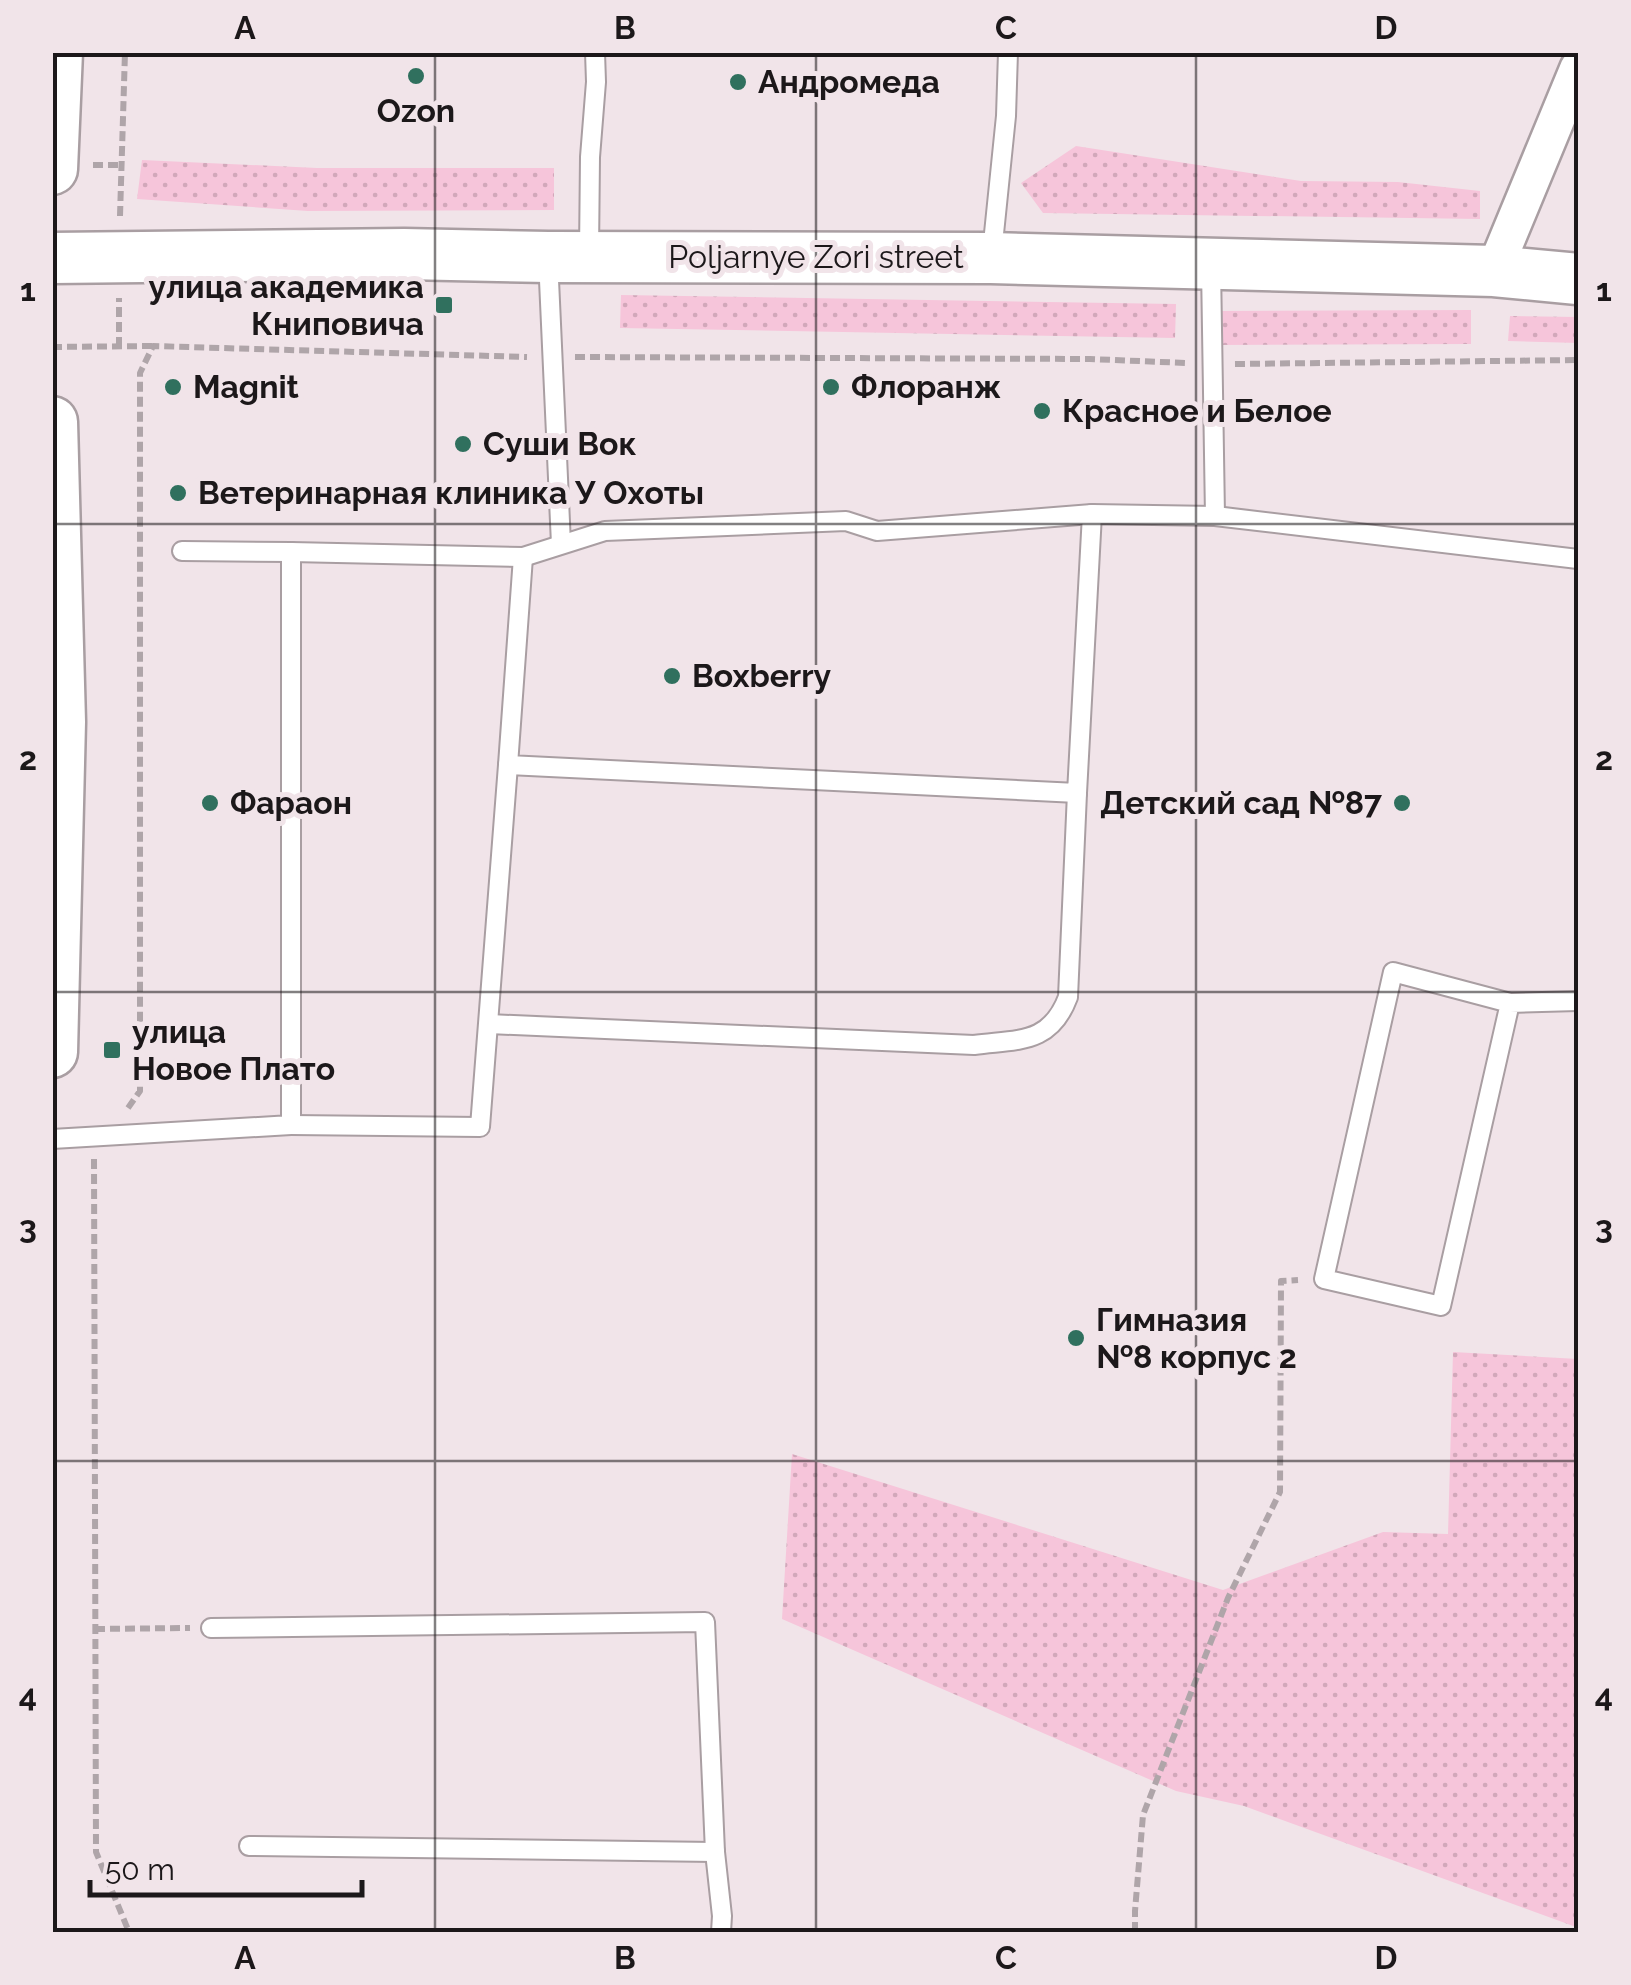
<svg xmlns="http://www.w3.org/2000/svg" width="1631" height="1985" font-family="Raleway,sans-serif">
<defs>
<pattern id="grass-dots" width="8" height="8" patternUnits="userSpaceOnUse" patternTransform="scale(2.5)"><rect width="8" height="8" fill="#f6c5da"/><path d="M2 2h.1M6 6h.1" fill="none" stroke="#d2a8ba" stroke-width="1.8" stroke-linecap="round"/></pattern>
</defs>
<rect width="100%" height="100%" fill="#f1e4e9"/>
<!-- grass -->
<g fill="url(#grass-dots)">
<path d="M 1076,146 L 1301,181 L 1398,182 L 1480,191 L 1480,219 L 1043,213 L 1021,183 Z"/>
<path d="M 142,160 L 317,168 L 554,168 L 554,210 L 308,211 L 137,199 Z"/>
<path d="M 621,295 L 1176,304 L 1175,338 L 620,328 Z"/>
<path d="M 1471,310 L 1471,344 L 1218,345 L 1218,311 Z"/>
<path d="M 1510,316 L 1578,317 L 1578,343 L 1508,341 Z"/>
<path d="M 1453,1352 L 1578,1359 L 1578,1932 L 1575,1932 L 1576,1927 L 1244,1806 L 1176,1791 L 782,1619 L 792,1454 L 1223,1590 L 1383,1532 L 1448,1534 Z"/>
</g>
<g fill="none" stroke-linecap="round" stroke-linejoin="round">
<!-- service casing -->
<g stroke="#a99ea2" stroke-width="22">
<g id="service">
<path d="M 589,252 L 590,157 L 596,82 L 595,52"/>
<path d="M 992,253 L 1006,116 L 1008,52"/>
<path d="M 548,258 L 561,544"/>
<path d="M 1211,267 L 1215,516"/>
<path d="M 182,551 L 291,552"/>
<path d="M 523,557 L 508,765 L 1077,793 L 1092,514 L 1215,516 L 1578,559"/>
<path d="M 1510,1003 L 1441,1306 L 1324,1279 L 1393,972 L 1510,1003 L 1578,1001"/>
<path d="M 489,1024 L 974,1045 C 1018,1039 1050,1045 1068,997 L 1077,793"/>
<path d="M 291,1125 L 480,1127 L 508,765"/>
<path d="M 52,1139 L 291,1125 L 291,552 L 523,557 L 605,531 L 846,521 L 877,531 L 1092,514"/>
<path d="M 211,1628 L 705,1622 L 715,1852 L 722,1916 L 721,1932"/>
<path d="M 249,1846 L 715,1852"/>
</g>
</g>
<!-- minor casing -->
<g stroke="#a99ea2" stroke-width="40">
<path id="minor" d="M 1494,271 L 1578,68"/>
</g>
<!-- secondary casing -->
<g stroke="#a99ea2" stroke-width="55">
<g id="secondary">
<path d="M 52,169 L 57,52"/>
<path d="M 52,258 L 404,254 L 548,257 L 991,258 L 1494,271 L 1578,279"/>
<path d="M 52,422 L 60,722 L 52,1052"/>
</g>
</g>
<!-- path -->
<g stroke="#afa5a9" stroke-width="6" stroke-dasharray="10 5" stroke-linecap="butt">
<path d="M 93,165 L 122,165"/>
<path d="M 120,216 L 125,52"/>
<path d="M 52,347 L 153,346"/>
<path d="M 119,347 L 119,298"/>
<path d="M 575,357 L 1090,359 L 1187,363"/>
<path d="M 1235,364 L 1578,360"/>
<path d="M 128,1108 L 140,1091 L 140,373 L 153,346 L 527,357"/>
<path d="M 94,1159 L 96,1852 L 129,1932"/>
<path d="M 95,1629 L 190,1628"/>
<path d="M 1135,1932 L 1135,1911 L 1143,1815 L 1228,1598 L 1280,1492 L 1281,1281 L 1298,1280"/>
</g>
<!-- service -->
<use href="#service" stroke="#fff" stroke-width="18"/>
<!-- minor -->
<use href="#minor" stroke="#fff" stroke-width="35"/>
<!-- secondary -->
<use href="#secondary" stroke="#fff" stroke-width="50"/>
</g>
<!-- grid -->
<path fill="none" stroke="#1c181a" stroke-width="2.5" stroke-opacity="0.55" d="M 435,52 L 435,1932M 816,52 L 816,1932M 1196,52 L 1196,1932M 52,524 L 1578,524M 52,992 L 1578,992M 52,1461 L 1578,1461"/>
<!-- markers -->
<g fill="#30705e" stroke="#f1e4e9" stroke-width="4">
<circle cx="416" cy="76" r="10"/>
<circle cx="738" cy="82" r="10"/>
<rect x="434" y="295" width="20" height="20" rx="5"/>
<circle cx="173" cy="387" r="10"/>
<circle cx="831" cy="387" r="10"/>
<circle cx="1042" cy="411" r="10"/>
<circle cx="463" cy="444" r="10"/>
<circle cx="178" cy="493" r="10"/>
<circle cx="672" cy="676" r="10"/>
<circle cx="210" cy="803" r="10"/>
<circle cx="1402" cy="803" r="10"/>
<rect x="102" y="1040" width="20" height="20" rx="5"/>
<circle cx="1076" cy="1338" r="10"/>
</g>
<g text-anchor="middle" stroke-width="10" stroke-linejoin="round" paint-order="stroke">
<!-- poi labels -->
<g font-size="32" font-weight="bold" fill="#1c181a" stroke="#f1e4e9" text-anchor="start">
<text x="758" y="93">Андромеда</text>
<text x="416" y="122" text-anchor="middle">Ozon</text>
<text x="424" y="298" text-anchor="end">улица академика<tspan x="424" dy="37">Книповича</tspan></text>
<text x="193" y="398">Magnit</text>
<text x="851" y="398">Флоранж</text>
<text x="1062" y="422">Красное и Белое</text>
<text x="483" y="455">Суши Вок</text>
<text x="198" y="504">Ветеринарная клиника У Охоты</text>
<text x="692" y="687">Boxberry</text>
<text x="230" y="814">Фараон</text>
<text x="1382" y="814" text-anchor="end">Детский сад №87</text>
<text x="132" y="1043">улица<tspan x="132" dy="37">Новое Плато</tspan></text>
<text x="1096" y="1331">Гимназия<tspan x="1096" dy="37">№8 корпус 2</tspan></text>
</g>
<!-- street labels -->
<g font-size="32" fill="#1c181a" stroke="#f1e4e9">
<text x="816" y="268">Poljarnye Zori street</text>
</g>
</g>
<!-- border -->
<rect width="1631" height="1985" fill="none" stroke="#f1e4e9" stroke-width="110"/>
<!-- scale -->
<path d="M90 1880v15h272v-15" fill="none" stroke="#1c181a" stroke-width="5"/>
<text x="105" y="1880" font-size="30" fill="#1c181a" stroke="#f1e4e9" stroke-width="8" paint-order="stroke">50 m</text>
<rect x="55" y="55" width="1521" height="1875" fill="none" stroke="#1c181a" stroke-width="4"/>
<g font-size="32" text-anchor="middle" font-weight="bold" fill="#1c181a">
<text x="245" y="39">A</text>
<text x="625" y="39">B</text>
<text x="1006" y="39">C</text>
<text x="1386" y="39">D</text>
<text x="28" y="301">1</text>
<text x="1604" y="301">1</text>
<text x="28" y="770">2</text>
<text x="1604" y="770">2</text>
<text x="28" y="1238">3</text>
<text x="1604" y="1238">3</text>
<text x="28" y="1707">4</text>
<text x="1604" y="1707">4</text>
<text x="245" y="1969">A</text>
<text x="625" y="1969">B</text>
<text x="1006" y="1969">C</text>
<text x="1386" y="1969">D</text>
</g>
</svg>
